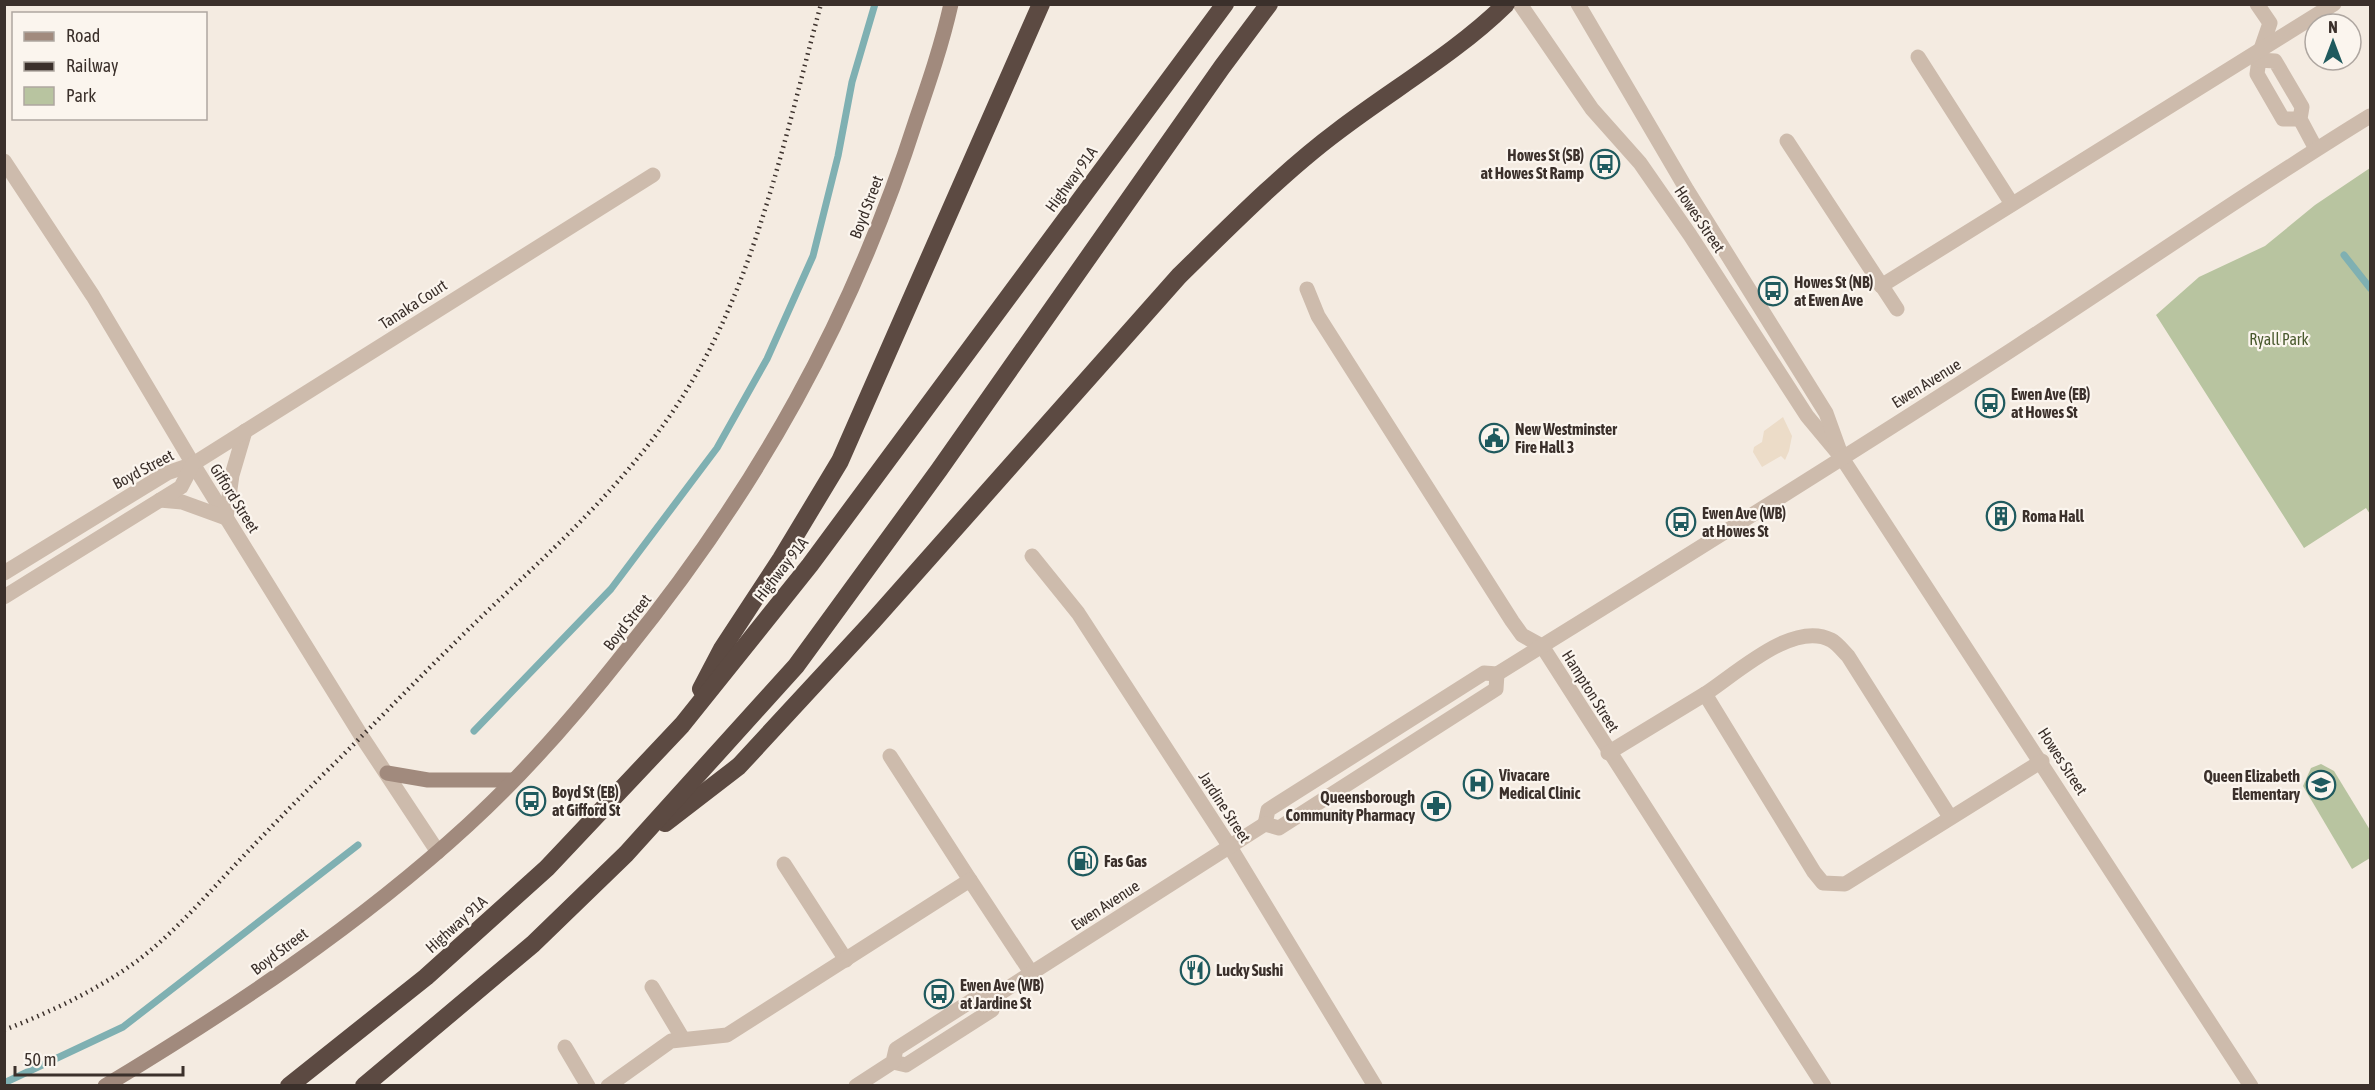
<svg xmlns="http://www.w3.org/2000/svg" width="2375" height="1090" font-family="'Asap Condensed',sans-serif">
<rect width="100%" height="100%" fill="#f4ebe1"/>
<!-- green -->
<g fill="#b8c4a0">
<path d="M 2370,168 L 2370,514 L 2366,508 L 2304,548 L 2156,315 L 2199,277 L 2265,246 L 2315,205 Z"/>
<path d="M 2321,764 L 2334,771 L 2370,830 L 2370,858 L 2352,869 L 2303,786 L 2311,768 Z"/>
</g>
<!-- plaza -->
<path fill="#ecdcc8" d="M 1783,417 L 1792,436 L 1789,451 L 1785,460 L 1781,456 L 1762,467 L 1753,452 L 1754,447 L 1762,442 L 1764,431 Z"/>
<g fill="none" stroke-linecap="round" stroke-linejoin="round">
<!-- stream -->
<g stroke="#7fb0b2" stroke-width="7">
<path d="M 2344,255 L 2370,288"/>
<path d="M 474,731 L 611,589 L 717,448 L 767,359 L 813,256 L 838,156 L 852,82 L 875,4"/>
<path d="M 4,1083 L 123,1027 L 358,845"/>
</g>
<!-- minor -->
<g stroke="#cdbbac" stroke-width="15">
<path d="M 2257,4 L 2270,23 L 2260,52 L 2257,74 L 2283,119 L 2300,119"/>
<path d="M 1918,57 L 2012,204"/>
<path d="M 2258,60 L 2275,61 L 2302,107 L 2300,119 L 2316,149"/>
<path d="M 1787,141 L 1897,309"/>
<path d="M 4,161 L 93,296 L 193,464 L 362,737 L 438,852"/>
<path d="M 1881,286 L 2334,4"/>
<path d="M 1307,289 L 1318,316 L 1512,621 L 1522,635 L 1542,646 L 1824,1086"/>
<path d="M 1842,458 L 2251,1086"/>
<path d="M 160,500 L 182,502 L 226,518 L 232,475 L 245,431"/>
<path d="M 1032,556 L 1078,613 L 1230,847 L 1375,1086"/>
<path d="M 4,573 L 167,473 L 193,464 L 653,175"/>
<path d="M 4,597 L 181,487 L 193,464"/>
<path d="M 1705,694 C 1736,674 1793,620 1831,640 C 1837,643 1843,651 1848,656 L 1950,817"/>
<path d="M 1608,753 L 1705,694 L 1814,872 L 1823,883 L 1845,884 L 2042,761"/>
<path d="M 890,756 L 970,880"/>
<path d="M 784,864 L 846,960"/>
<path d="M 652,987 L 683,1039"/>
<path d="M 565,1047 L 588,1086"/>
<path d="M 608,1086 L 671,1041 L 727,1035 L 970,880 L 1032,974"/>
</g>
<!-- tertiary -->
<g stroke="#cdbbac" stroke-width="15">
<path d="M 1520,4 L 1592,109 L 1640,163 L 1690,235 L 1807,416 L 1842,458"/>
<path d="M 1578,4 L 1687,190 L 1826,413 L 1839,449"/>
<path d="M 1265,824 L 1268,810 L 1484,673 L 1497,674 C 1669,567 1842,460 2013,349 C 2132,272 2249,190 2370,116"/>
<path d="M 893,1062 L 906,1065 L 992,1010 L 994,997"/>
<path d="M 856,1086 L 893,1062 L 896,1049 L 982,994 L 994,997 L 1265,824 L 1279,828 L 1496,689 L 1497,674"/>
</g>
<!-- secondary -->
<g stroke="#a18a7d" stroke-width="15">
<path d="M 387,773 L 428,780 L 512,780"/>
<path d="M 105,1086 C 231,1010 359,925 468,825 C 525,773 577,713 625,652 C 757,489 852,320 916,120 C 929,82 942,44 951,4"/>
</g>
<!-- motorway -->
<g stroke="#5c4a42" stroke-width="18">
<path d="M 701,689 L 722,649 L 781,559 L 840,461 L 1041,4"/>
<path d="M 665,823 L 739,766 L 873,621 L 1179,276 C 1228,228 1283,172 1338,131 C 1393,89 1456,53 1506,4"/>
<path d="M 289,1086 L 426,977 L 547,868 L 682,725 L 810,565 L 1225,4"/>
<path d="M 364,1086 L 533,944 L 626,854 L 796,666 L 939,470 L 1222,67 L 1269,4"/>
</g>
<!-- rail -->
<path stroke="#3b302b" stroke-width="4.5" stroke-dasharray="1.5 4.5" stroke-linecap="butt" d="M 4,1030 C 51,1012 97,990 137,961 C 173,934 203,899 234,866 C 268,830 303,794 339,759 C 392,706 444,652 498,601 C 572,532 648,460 698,371 C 760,262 788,125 821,4"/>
</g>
<!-- icons -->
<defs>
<g id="bus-ring" transform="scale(1.5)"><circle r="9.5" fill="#fbf5ee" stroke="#1f5a5e" stroke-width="1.5"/><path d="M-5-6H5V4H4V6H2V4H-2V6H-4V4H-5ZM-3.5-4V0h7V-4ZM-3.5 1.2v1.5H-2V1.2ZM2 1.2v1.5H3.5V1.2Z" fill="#1f5a5e"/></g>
<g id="civic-ring" transform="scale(1.5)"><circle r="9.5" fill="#fbf5ee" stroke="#1f5a5e" stroke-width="1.5"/><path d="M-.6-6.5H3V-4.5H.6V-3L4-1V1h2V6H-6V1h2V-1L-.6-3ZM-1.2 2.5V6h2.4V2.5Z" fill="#1f5a5e"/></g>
<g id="building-ring" transform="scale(1.5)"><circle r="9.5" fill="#fbf5ee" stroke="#1f5a5e" stroke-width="1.5"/><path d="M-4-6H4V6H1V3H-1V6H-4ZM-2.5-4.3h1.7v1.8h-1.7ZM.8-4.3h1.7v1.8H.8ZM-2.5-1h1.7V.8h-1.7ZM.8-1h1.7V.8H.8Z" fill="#1f5a5e"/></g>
<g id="hospital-ring" transform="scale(1.5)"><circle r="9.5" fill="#fbf5ee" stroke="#1f5a5e" stroke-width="1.5"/><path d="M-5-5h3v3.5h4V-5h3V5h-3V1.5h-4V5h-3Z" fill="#1f5a5e"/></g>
<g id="school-ring" transform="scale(1.5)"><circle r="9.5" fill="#fbf5ee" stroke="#1f5a5e" stroke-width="1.5"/><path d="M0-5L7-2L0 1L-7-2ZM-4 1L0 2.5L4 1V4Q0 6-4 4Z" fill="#1f5a5e"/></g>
<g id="pharmacy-ring" transform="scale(1.5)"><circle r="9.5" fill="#fbf5ee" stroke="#1f5a5e" stroke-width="1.5"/><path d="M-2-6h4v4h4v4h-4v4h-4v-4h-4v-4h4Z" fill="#1f5a5e"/></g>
<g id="fuel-ring" transform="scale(1.5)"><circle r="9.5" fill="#fbf5ee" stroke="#1f5a5e" stroke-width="1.5"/><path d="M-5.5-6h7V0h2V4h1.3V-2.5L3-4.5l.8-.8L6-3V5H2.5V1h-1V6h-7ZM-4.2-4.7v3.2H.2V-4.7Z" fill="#1f5a5e"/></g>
<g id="restaurant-ring" transform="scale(1.5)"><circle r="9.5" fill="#fbf5ee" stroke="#1f5a5e" stroke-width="1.5"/><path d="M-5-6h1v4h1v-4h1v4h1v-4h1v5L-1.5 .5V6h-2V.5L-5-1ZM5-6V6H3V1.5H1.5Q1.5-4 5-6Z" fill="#1f5a5e"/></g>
</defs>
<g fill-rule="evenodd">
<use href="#bus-ring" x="1605" y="164"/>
<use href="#bus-ring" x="1773" y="291"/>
<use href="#bus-ring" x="1990" y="403"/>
<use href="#civic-ring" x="1494" y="438"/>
<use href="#building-ring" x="2001" y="516"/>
<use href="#bus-ring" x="1681" y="522"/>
<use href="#hospital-ring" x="1478" y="784"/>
<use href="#school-ring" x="2321" y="785"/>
<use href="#bus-ring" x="531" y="801"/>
<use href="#pharmacy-ring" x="1436" y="806"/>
<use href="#fuel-ring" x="1083" y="861"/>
<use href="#restaurant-ring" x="1195" y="970"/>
<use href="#bus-ring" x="939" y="994"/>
</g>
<g text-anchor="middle" stroke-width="4.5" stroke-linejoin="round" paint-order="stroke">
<!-- poi labels -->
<g font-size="16" font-weight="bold" fill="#3b302b" stroke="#fbf5ee" text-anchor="start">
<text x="1584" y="161" text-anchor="end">Howes St (SB)<tspan x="1584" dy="18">at Howes St Ramp</tspan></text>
<text x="1794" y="288">Howes St (NB)<tspan x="1794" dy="18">at Ewen Ave</tspan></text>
<text x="2011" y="400">Ewen Ave (EB)<tspan x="2011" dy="18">at Howes St</tspan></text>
<text x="1515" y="435">New Westminster<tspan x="1515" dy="18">Fire Hall 3</tspan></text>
<text x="1702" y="519">Ewen Ave (WB)<tspan x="1702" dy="18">at Howes St</tspan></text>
<text x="2022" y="522">Roma Hall</text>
<text x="1499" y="781">Vivacare<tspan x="1499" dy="18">Medical Clinic</tspan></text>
<text x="2300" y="782" text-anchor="end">Queen Elizabeth<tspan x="2300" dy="18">Elementary</tspan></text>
<text x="552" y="798">Boyd St (EB)<tspan x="552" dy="18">at Gifford St</tspan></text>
<text x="1415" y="803" text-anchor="end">Queensborough<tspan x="1415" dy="18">Community Pharmacy</tspan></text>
<text x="1104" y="867">Fas Gas</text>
<text x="1216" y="976">Lucky Sushi</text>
<text x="960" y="991">Ewen Ave (WB)<tspan x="960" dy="18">at Jardine St</tspan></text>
</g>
<!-- street labels -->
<g font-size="16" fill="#3b302b" stroke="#fbf5ee">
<text transform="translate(1071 179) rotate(-54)" y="6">Highway 91A</text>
<text transform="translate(866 207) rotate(-69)" y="6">Boyd Street</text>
<text transform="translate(1700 219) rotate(56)" y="6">Howes Street</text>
<text transform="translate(413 304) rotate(-33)" y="6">Tanaka Court</text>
<text transform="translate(1926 383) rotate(-32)" y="6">Ewen Avenue</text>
<text transform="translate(143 469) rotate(-28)" y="6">Boyd Street</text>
<text transform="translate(235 498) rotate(58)" y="6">Gifford Street</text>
<text transform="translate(781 569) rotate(-52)" y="6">Highway 91A</text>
<text transform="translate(627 622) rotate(-52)" y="6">Boyd Street</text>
<text transform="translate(1591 691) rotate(58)" y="6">Hampton Street</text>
<text transform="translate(2063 761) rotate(57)" y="6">Howes Street</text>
<text transform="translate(1225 807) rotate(57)" y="6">Jardine Street</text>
<text transform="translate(1105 905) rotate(-33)" y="6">Ewen Avenue</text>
<text transform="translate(456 924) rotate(-42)" y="6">Highway 91A</text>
<text transform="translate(279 951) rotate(-37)" y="6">Boyd Street</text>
</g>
<!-- park labels -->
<g font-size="16" fill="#4a5a2e" stroke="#fbf5ee">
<text x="2279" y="345">Ryall Park</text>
</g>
</g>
<!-- border -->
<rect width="2375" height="1090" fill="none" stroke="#3b302b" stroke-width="12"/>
<!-- legend -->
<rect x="12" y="12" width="195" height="108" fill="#fbf5ee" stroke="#aea6a0" stroke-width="1.5"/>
<rect x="24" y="32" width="30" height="9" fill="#a18a7d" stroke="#aea6a0" stroke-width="1.5"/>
<text x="66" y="42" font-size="18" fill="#3b302b">Road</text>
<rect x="24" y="62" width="30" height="9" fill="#3b302b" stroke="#aea6a0" stroke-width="1.5"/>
<text x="66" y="72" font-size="18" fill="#3b302b">Railway</text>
<rect x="24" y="87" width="30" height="18" fill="#b8c4a0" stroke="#aea6a0" stroke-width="1.5"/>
<text x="66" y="102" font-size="18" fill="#3b302b">Park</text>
<!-- north arrow -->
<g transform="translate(2333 42)"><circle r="28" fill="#fbf5ee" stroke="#aea6a0" stroke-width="1.5"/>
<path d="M0-4.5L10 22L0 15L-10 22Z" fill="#1f5a5e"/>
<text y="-9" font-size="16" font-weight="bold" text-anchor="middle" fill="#3b302b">N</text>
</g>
<!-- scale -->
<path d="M15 1066v9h168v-9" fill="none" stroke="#3b302b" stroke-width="3"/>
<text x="24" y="1066" font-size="18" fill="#3b302b" stroke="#fbf5ee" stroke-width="4.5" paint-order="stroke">50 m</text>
</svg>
